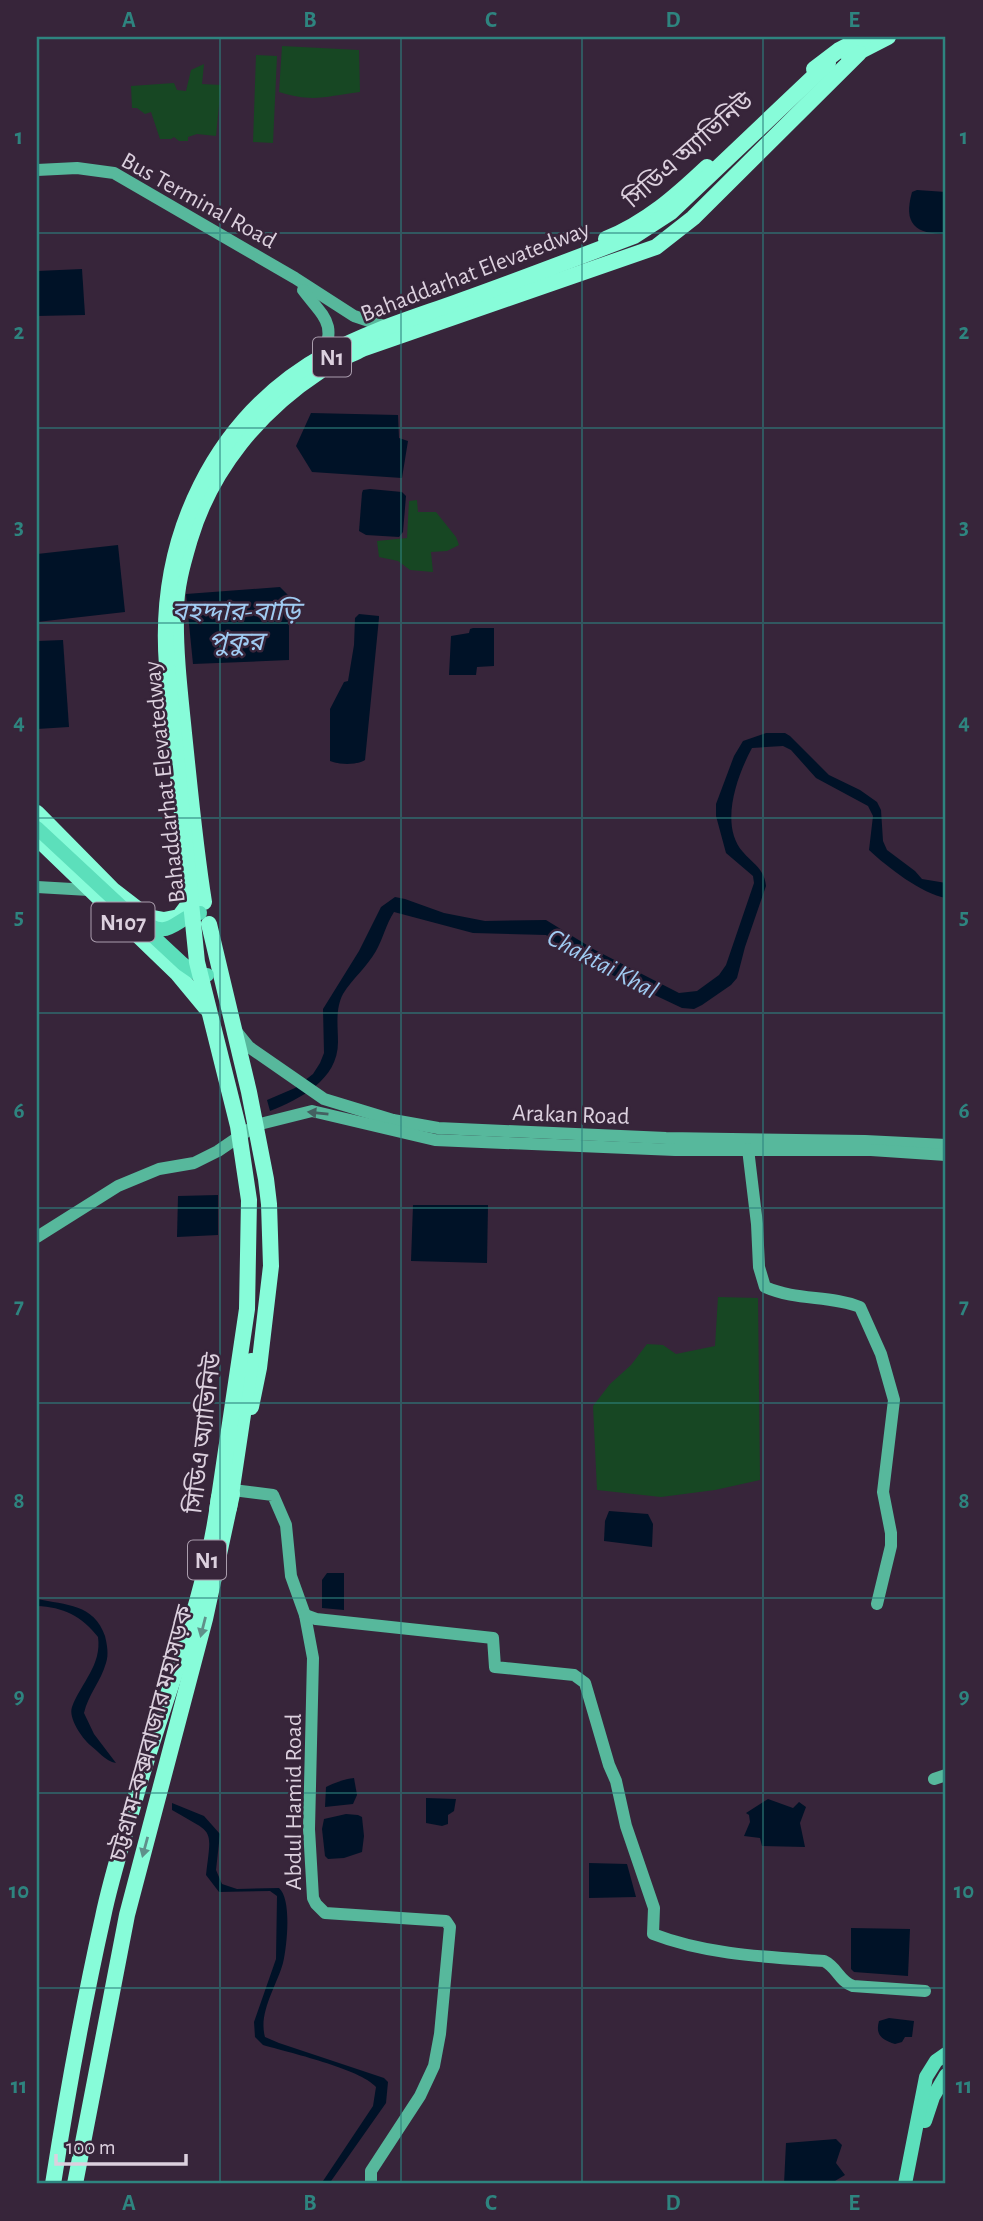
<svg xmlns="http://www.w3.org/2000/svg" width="983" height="2221" font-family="'Alegreya Sans','Noto Sans Bengali',sans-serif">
<rect width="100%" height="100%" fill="#37253a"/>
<!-- green -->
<g fill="#174723">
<path d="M 282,46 L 359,50 L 360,92 C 326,96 314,103 279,92 Z"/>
<path d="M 256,55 L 277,56 L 273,143 L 253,142 Z"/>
<path d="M 204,64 L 202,84 L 221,85 L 216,136 L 197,134 L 188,137 L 188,141 L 179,141 L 174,137 L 171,139 L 160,139 L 151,112 L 145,114 L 137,108 L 132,108 L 131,86 L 174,83 L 177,90 L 186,91 L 191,70 Z"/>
<path d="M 417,500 L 418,512 L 436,512 L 456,537 L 459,545 L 447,551 L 431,552 L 433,572 L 410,570 L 398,561 L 379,557 L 377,541 L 407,538 L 409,501 Z"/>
<path d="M 718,1297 L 758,1298 L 760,1480 L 715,1490 L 661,1497 L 597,1490 L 593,1406 L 610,1384 L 631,1365 L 647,1344 L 663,1345 L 676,1354 L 715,1346 Z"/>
</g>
<!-- water -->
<g fill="#001227">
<path d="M 917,190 L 946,192 L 946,234 C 915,234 903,224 912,192 Z"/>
<path d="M 82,269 L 85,315 L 37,316 L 37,271 Z"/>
<path d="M 311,413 L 398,415 L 399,438 L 408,441 L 402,478 L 312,472 L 296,446 Z"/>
<path d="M 370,489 L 402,492 L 406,496 L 403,532 L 399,537 L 366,535 L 359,531 L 362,493 L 363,490 Z"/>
<path d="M 118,545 L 125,612 L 37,622 L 37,554 Z"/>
<path d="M 280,587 L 289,596 L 289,660 L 193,664 L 186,594 Z"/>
<path d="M 359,614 L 379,616 L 379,618 L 365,760 C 357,765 340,765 330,761 L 330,709 L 344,682 L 348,681 L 354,645 L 355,618 Z"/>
<path d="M 473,628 L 494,628 L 494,666 L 477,667 L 476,675 L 449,675 L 451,636 L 469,633 L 470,629 Z"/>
<path d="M 63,640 L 69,727 L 37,729 L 37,641 Z"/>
<path d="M 766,733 L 785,733 L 790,736 L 829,775 L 860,790 L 877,802 L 881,810 L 883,841 L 887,850 L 915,871 L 922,879 L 946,883 L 946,898 C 922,894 887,867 869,850 L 873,816 L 868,806 L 816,778 L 791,750 L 783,746 L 752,748 C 737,776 719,825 743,852 C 754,865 764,868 766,886 L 745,947 L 737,978 L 731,985 L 702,1005 L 694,1009 L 682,1008 L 572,956 L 546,935 L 473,933 L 394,912 C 386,924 383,939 376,951 C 367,967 352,979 343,994 C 335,1009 338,1027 338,1042 C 338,1080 300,1099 270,1111 L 267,1100 L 295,1088 L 313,1074 L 320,1063 L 324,1053 L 323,1009 L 359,951 L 381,907 L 395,897 L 405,899 L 444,913 L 485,921 L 546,920 L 595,950 L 679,993 L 697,991 L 719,975 L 726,965 L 754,883 L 753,876 L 726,853 L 716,816 L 716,804 L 734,756 L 743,741 Z"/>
<path d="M 218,1195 L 218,1235 L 177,1237 L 178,1196 Z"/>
<path d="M 413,1205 L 488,1205 L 487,1263 L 411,1261 Z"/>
<path d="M 609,1511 L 648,1514 L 653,1524 L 652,1547 L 604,1541 L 605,1521 Z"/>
<path d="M 327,1573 L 344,1573 L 344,1610 L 322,1608 L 322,1580 Z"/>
<path d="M 37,1599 C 66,1605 94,1604 105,1636 C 107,1644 109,1655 106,1663 C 101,1681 88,1695 84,1713 L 94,1734 L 116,1763 C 105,1761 98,1751 90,1745 C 82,1738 68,1718 72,1707 C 81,1683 102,1665 98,1637 C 82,1616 63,1607 37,1606 Z"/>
<path d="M 354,1778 L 357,1795 L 353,1804 L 325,1807 L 326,1787 C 334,1783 344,1779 354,1778 Z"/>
<path d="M 426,1798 L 456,1799 L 454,1811 L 448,1815 L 448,1824 L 442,1826 L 426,1823 Z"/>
<path d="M 768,1799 L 793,1808 L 799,1802 L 806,1807 L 800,1823 L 805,1847 L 762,1846 L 760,1838 L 744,1836 L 750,1822 L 749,1815 L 746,1813 Z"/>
<path d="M 172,1803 L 204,1816 L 220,1834 L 216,1870 L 222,1884 L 237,1889 L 279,1888 C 292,1899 287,1946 283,1963 C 277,1985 258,2013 265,2037 L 279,2043 L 384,2078 L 388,2082 L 386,2103 L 329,2184 L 321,2184 L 373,2106 L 376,2087 C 361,2069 287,2052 263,2045 L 255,2037 L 254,2022 L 276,1959 L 277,1896 L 270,1891 L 219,1892 L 206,1875 C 212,1825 214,1835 172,1810 Z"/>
<path d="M 346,1814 L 358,1815 L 362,1817 L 364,1836 L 362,1852 L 344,1858 L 328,1859 L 325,1856 L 322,1829 L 324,1819 Z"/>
<path d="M 589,1863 L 627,1864 L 636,1897 L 589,1898 Z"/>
<path d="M 851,1928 L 910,1929 L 908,1976 L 854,1972 L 851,1969 Z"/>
<path d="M 889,2018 L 914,2021 L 912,2037 L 905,2037 L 902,2042 L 895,2044 C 882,2040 875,2035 879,2021 Z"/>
<path d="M 836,2139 L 842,2145 L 836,2163 L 845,2175 L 830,2184 L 784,2184 L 786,2143 Z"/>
</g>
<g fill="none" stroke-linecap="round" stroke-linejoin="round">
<!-- secondary -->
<g stroke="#57b89c" stroke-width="12">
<path d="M 37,170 L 77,168 L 114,173 L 295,278 L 354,316 L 390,328"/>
<path d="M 303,290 C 324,318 338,323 321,360"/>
<path d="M 37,887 L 89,890"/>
<path d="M 236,1031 L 249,1047 L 324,1099 L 393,1120 L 438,1128 L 666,1138 L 865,1141 L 946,1145"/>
<path d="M 748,1149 L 757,1224 L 759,1267 L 765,1287 C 797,1301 829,1295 860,1307 L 881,1354 L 894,1400 L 883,1492 L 891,1533 L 891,1546 L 877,1604"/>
<path d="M 37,1237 L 118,1186 L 159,1169 L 194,1163 L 218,1151 L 256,1125 L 312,1111 L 435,1140 L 675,1150 L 871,1150 L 946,1155"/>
<path d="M 233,1490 L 273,1495 L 286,1525 L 291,1576 L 305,1615 L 313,1658 L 309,1829 L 313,1898 L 316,1904 L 325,1913 L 446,1921 L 450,1927 L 440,2034 L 434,2066 L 420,2096 L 371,2171 L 371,2184"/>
<path d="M 305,1615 L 316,1619 L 493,1638 L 495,1667 L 574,1675 L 585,1683 L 609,1765 L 616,1781 L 626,1826 L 654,1908 L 653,1934 C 707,1955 768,1957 824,1961 C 837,1967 839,1981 853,1986 L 925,1991"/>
<path d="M 934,1779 L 946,1775"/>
</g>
<!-- primary -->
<g stroke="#5cdfbb" stroke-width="14">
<path d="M 925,2121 L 933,2097 L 946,2075"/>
<path d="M 905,2184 L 926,2077 L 936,2061 L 946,2054"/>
</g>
<!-- highway -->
<g stroke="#87fcd9" stroke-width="16">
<path d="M 849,57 L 888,37"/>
<path d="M 814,69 L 839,50 L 864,37"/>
<path d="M 606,239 C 647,222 675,197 707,167"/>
<path d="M 37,813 L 113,890 L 148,917 L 164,920 L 179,917 L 188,905 L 187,890"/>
<path d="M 37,838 L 177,973 L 206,1008"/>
<path d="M 204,902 C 195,846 190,790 184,733 C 180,693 175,652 176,612 C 176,586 183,563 190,539 C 211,469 259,411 320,371 C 333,362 348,356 362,349 L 656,247 L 693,218 L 859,53"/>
<path d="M 209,924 L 249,1092 L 266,1179 L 269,1204 L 271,1266 L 259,1368 L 251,1407"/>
<path d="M 53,2184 C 67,2095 83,2006 103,1917 C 111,1878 124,1838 135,1799 C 163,1699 206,1601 219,1497"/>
<path d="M 75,2184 L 127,1915 L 205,1619 L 232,1494"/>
</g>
<!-- primary-bridge -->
<g stroke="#5cdfbb" stroke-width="14">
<path d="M 37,828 L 183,964 L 199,975 L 207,975"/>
<path d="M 141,919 C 169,944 176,916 200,913"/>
</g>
<!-- highway-bridge -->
<g stroke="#87fcd9" stroke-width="16">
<path d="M 229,1508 L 251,1361"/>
<path d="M 217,1511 L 247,1309 L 249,1200 L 238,1126 L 197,962 L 167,666 C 157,539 213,417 327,354 C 369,331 416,317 460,301 C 519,280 576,258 634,236 L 671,212 L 828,63"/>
</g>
</g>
<!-- one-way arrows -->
<defs><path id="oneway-solid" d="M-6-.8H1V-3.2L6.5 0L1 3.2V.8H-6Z" transform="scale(1.75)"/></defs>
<use fill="#446061" href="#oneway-solid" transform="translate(318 1113) rotate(-174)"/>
<g fill="#5f908a">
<use href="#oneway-solid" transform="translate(203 1627) rotate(104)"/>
<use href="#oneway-solid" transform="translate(145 1847) rotate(105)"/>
</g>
<!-- grid -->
<path fill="none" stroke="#2e847f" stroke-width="2" stroke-opacity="0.55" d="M 220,37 L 220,2184M 401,37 L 401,2184M 582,37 L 582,2184M 763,37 L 763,2184M 37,233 L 946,233M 37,428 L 946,428M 37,623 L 946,623M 37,818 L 946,818M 37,1013 L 946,1013M 37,1208 L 946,1208M 37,1403 L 946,1403M 37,1598 L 946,1598M 37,1793 L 946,1793M 37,1988 L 946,1988"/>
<g text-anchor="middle" stroke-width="5" stroke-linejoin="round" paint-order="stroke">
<!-- shield labels -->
<g fill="#37253a" stroke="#aa9dad" stroke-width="2">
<rect x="313" y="337.5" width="38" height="39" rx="5"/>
<rect x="91.5" y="902.5" width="63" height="39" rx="5"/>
<rect x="188" y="1540.5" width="38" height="39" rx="5"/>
</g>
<g font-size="23" font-weight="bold" fill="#dcd0de">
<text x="332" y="365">N1</text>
<text x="123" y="930">N107</text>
<text x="207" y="1568">N1</text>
</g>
<!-- street labels -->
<g font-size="24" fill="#dcd0de" stroke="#37253a">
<text transform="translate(688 150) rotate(-41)" y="8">সিডিএ অ্যাভিনিউ</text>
<text transform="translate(199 200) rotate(29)" y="8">Bus Terminal Road</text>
<text transform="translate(475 271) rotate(-21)" y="8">Bahaddarhat Elevatedway</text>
<text transform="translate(164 782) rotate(-96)" y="8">Bahaddarhat Elevatedway</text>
<text transform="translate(571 1114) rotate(2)" y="8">Arakan Road</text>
<text transform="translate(203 1433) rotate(-83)" y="8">সিডিএ অ্যাভিনিউ</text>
<text transform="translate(151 1733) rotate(-75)" y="8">চট্টগ্রাম-কক্সবাজার মহাসড়ক</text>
<text transform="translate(293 1802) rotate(-90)" y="8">Abdul Hamid Road</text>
</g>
<!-- water labels -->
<g font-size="26" font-style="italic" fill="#a0cbf2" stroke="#37253a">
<text x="236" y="620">বহদ্দার-বাড়ি<tspan x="236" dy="30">পুকুর</tspan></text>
<text transform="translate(603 963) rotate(28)" y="9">Chaktai Khal</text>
</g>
</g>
<!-- border -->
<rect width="983" height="2221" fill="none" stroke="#37253a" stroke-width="77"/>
<!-- scale -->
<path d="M56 2154v10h130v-10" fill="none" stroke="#dcd0de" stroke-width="3.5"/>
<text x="66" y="2154" font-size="21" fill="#dcd0de" stroke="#37253a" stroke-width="5" paint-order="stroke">100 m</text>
<rect x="38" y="38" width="906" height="2144" fill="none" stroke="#2e847f" stroke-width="2.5"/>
<g font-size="23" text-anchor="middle" font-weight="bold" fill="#2e847f">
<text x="129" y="27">A</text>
<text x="310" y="27">B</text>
<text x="491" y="27">C</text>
<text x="673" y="27">D</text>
<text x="854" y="27">E</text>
<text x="19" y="144">1</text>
<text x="964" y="144">1</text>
<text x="19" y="339">2</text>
<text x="964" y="339">2</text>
<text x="19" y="534">3</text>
<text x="964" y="534">3</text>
<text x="19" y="729">4</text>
<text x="964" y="729">4</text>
<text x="19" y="924">5</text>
<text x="964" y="924">5</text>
<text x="19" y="1118">6</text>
<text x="964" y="1118">6</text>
<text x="19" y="1313">7</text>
<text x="964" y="1313">7</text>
<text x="19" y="1508">8</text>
<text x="964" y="1508">8</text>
<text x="19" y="1703">9</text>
<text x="964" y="1703">9</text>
<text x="19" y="1898">10</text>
<text x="964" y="1898">10</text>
<text x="19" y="2093">11</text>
<text x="964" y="2093">11</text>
<text x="129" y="2210">A</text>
<text x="310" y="2210">B</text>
<text x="491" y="2210">C</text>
<text x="673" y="2210">D</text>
<text x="854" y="2210">E</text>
</g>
</svg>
